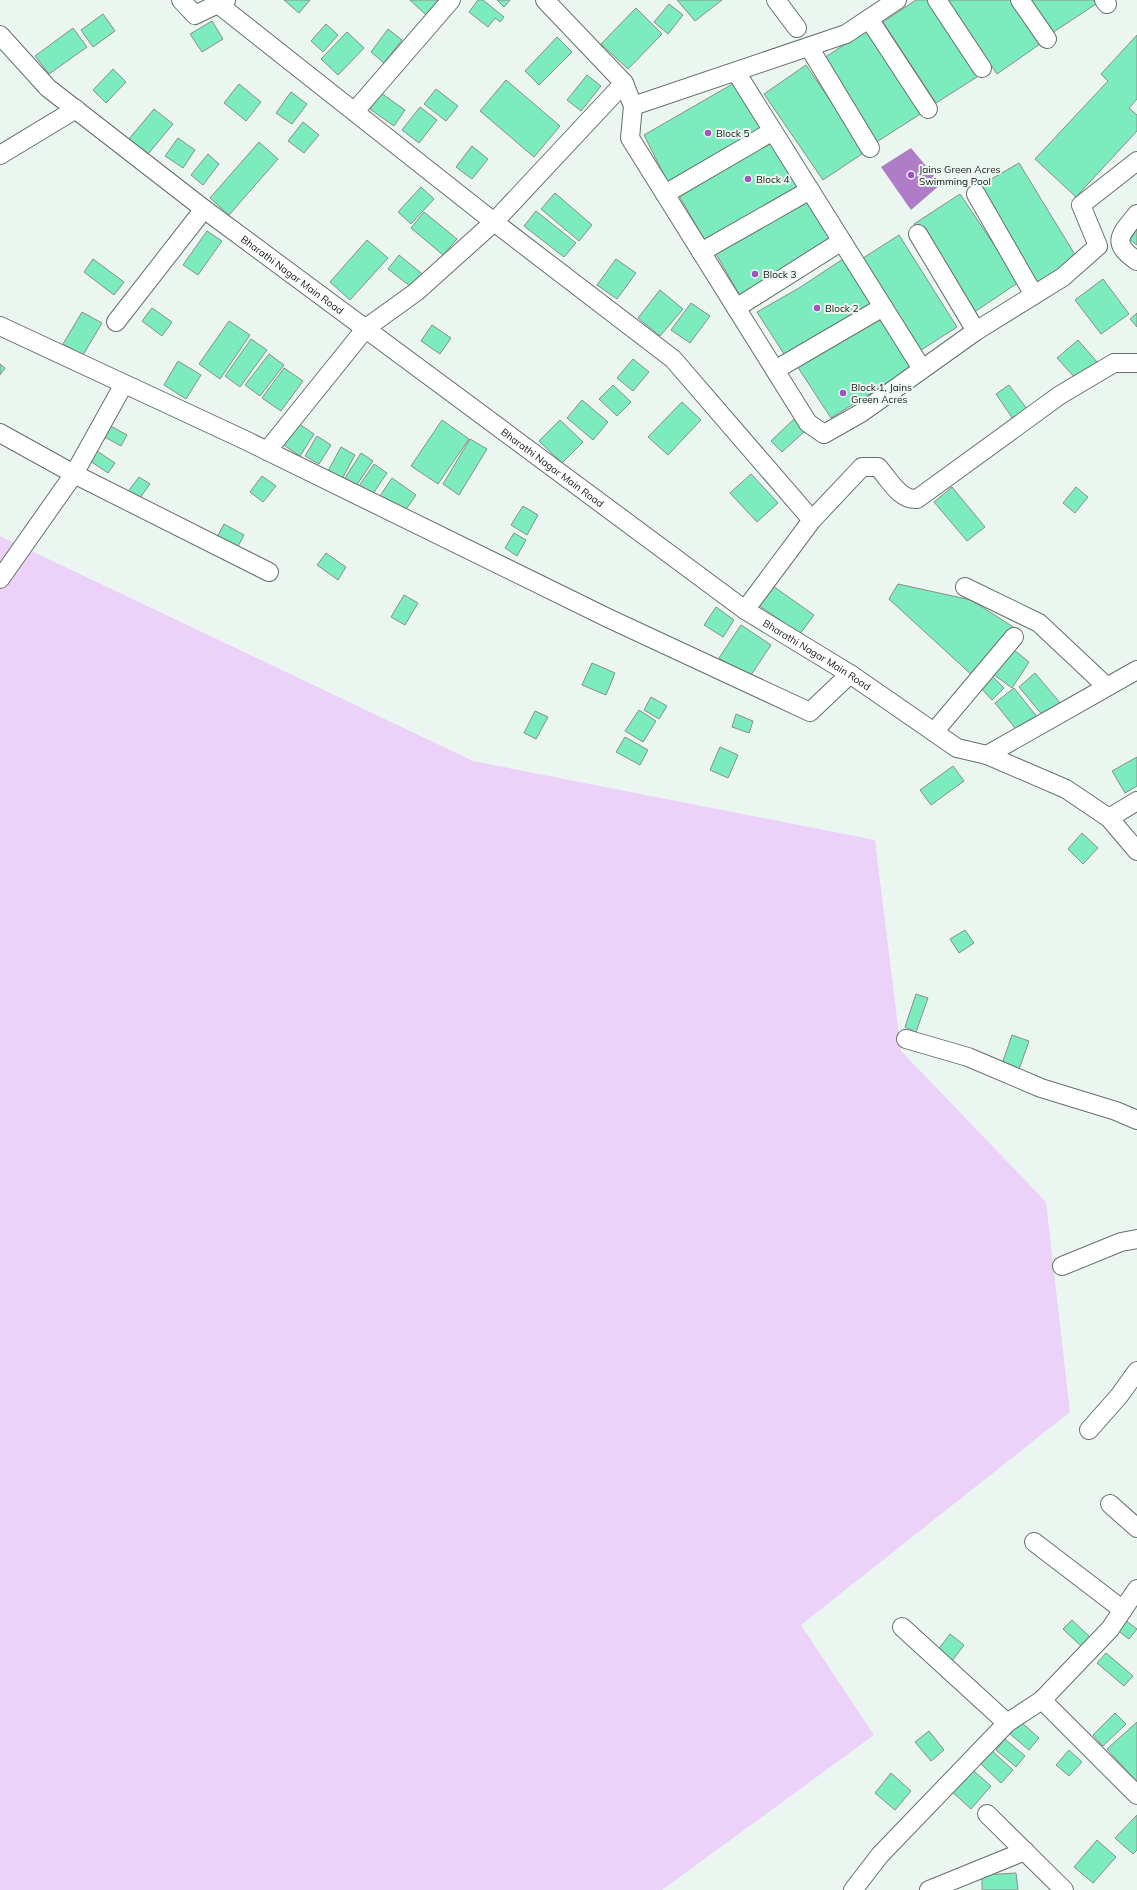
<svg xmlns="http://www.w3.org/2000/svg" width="1137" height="1890" font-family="Mulish,sans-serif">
<rect width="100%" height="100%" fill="#ebf6f1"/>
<!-- green -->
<path fill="#ecd2f9" d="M 0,536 L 473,761 L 875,840 L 901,1051 L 1046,1202 L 1070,1412 L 801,1625 L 874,1735 L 662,1890 L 0,1890 Z"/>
<!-- water -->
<path fill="#af7cc7" d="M 911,148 L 941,184 L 911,210 L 881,167 Z"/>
<!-- building -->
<g fill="#7cecbf" stroke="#86908b">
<path d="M 284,0 L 310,0 L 299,13 Z"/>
<path d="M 410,0 L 439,0 L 426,15 Z"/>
<path d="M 478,0 L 483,0 L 504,17 L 500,22 L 495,18 L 488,27 L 469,12 Z"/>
<path d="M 497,0 L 510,0 L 504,7 Z"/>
<path d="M 677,0 L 722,0 L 695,21 Z"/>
<path d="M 916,0 L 930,0 L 980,75 L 936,103 L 883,22 Z"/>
<path d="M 946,0 L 1014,0 L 1043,42 L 997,74 Z"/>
<path d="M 1030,0 L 1094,0 L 1096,4 L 1052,33 Z"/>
<path d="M 669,4 L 683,15 L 668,34 L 654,22 Z"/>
<path d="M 636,8 L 662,34 L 628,69 L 601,44 Z"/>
<path d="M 103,14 L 115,31 L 93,47 L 81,30 Z"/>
<path d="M 212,21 L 223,39 L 202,52 L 190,34 Z"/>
<path d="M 326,24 L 338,35 L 323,52 L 311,41 Z"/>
<path d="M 73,28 L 87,47 L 49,74 L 35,56 Z"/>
<path d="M 388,29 L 402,40 L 384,63 L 371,52 Z"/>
<path d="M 868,29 L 922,113 L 875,143 L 821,60 Z"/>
<path d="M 347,32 L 364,48 L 338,75 L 321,59 Z"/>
<path d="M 1137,35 L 1137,99 L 1129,108 L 1137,115 L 1137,131 L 1076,197 L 1035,159 L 1108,81 L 1101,74 Z"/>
<path d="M 557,37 L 572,52 L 539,85 L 525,71 Z"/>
<path d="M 806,65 L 865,152 L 823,180 L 764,94 Z"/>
<path d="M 113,69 L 126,82 L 106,103 L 93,90 Z"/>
<path d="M 587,75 L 601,86 L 581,111 L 567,100 Z"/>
<path d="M 506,80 L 560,126 L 534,157 L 480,111 Z"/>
<path d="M 736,82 L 773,131 L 669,185 L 644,135 Z"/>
<path d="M 239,84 L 261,102 L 246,121 L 224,103 Z"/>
<path d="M 436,89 L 458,106 L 446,121 L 424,104 Z"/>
<path d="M 291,92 L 307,104 L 292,124 L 276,113 Z"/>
<path d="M 381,93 L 405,110 L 394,126 L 370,109 Z"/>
<path d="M 420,107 L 437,120 L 419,143 L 402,130 Z"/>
<path d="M 154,109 L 173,124 L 148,154 L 129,139 Z"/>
<path d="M 303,122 L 319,135 L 304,153 L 288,141 Z"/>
<path d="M 773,131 L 806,193 L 708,246 L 677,192 Z"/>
<path d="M 178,138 L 195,150 L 183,168 L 165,156 Z"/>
<path d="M 259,142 L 278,159 L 229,215 L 210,198 Z"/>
<path d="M 472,146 L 488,159 L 472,179 L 456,167 Z"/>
<path d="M 208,154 L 219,164 L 203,185 L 191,175 Z"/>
<path d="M 1019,163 L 1077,258 L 1032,285 L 974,189 Z"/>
<path d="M 421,187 L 434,199 L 411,224 L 398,212 Z"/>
<path d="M 555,193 L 592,225 L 579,241 L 541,209 Z"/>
<path d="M 960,194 L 1019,282 L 973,313 L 914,224 Z"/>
<path d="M 810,195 L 834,237 L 743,301 L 712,247 Z"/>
<path d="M 536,211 L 576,243 L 564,257 L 524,226 Z"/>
<path d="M 424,212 L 457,239 L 443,255 L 411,228 Z"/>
<path d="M 1137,229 L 1137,245 L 1130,240 Z"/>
<path d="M 207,231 L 222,241 L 198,275 L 183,265 Z"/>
<path d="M 899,235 L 957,327 L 915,354 L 857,262 Z"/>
<path d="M 367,240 L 388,258 L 350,300 L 330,282 Z"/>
<path d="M 399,255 L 426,277 L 415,290 L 388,269 Z"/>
<path d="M 846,257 L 878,305 L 786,357 L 757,312 L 799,288 Z"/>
<path d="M 93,259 L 124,282 L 114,295 L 84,272 Z"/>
<path d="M 616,259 L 636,273 L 617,299 L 597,285 Z"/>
<path d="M 1103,279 L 1129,314 L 1101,334 L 1075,300 Z"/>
<path d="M 660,290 L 683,309 L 660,336 L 638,318 Z"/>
<path d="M 691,303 L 710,316 L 690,343 L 671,330 Z"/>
<path d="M 152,308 L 172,322 L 162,336 L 142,321 Z"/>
<path d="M 82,312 L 102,323 L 83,355 L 63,344 Z"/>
<path d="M 1137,313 L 1137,327 L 1130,319 Z"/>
<path d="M 881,317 L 913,367 L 831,418 L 797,366 Z"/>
<path d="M 229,321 L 250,335 L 220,379 L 199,364 Z"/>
<path d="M 432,325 L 451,338 L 440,354 L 421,341 Z"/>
<path d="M 251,339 L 267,350 L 240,387 L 225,376 Z"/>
<path d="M 1078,340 L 1097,362 L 1077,380 L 1057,358 Z"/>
<path d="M 269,354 L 284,365 L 260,396 L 245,385 Z"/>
<path d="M 633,359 L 649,372 L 633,391 L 617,378 Z"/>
<path d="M 178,361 L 201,375 L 186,399 L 164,385 Z"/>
<path d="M 0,364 L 5,368 L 0,375 Z"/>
<path d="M 284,368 L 303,381 L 281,411 L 262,398 Z"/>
<path d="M 613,385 L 631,402 L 617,416 L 599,399 Z"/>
<path d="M 1009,385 L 1027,409 L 1013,419 L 996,394 Z"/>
<path d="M 582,400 L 608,422 L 593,440 L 567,418 Z"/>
<path d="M 682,402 L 701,420 L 668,455 L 648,437 Z"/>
<path d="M 794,419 L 805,431 L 782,452 L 771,441 Z"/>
<path d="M 442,420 L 469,439 L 438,484 L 411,466 Z"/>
<path d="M 560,420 L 583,442 L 562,463 L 539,441 Z"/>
<path d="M 296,422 L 314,434 L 300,456 L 282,444 Z"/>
<path d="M 107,424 L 127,435 L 121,446 L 101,435 Z"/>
<path d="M 317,436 L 331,445 L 319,464 L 305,456 Z"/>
<path d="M 470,439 L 487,449 L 459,495 L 443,484 Z"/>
<path d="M 341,447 L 355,455 L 342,479 L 328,471 Z"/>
<path d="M 97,451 L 115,463 L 108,473 L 90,461 Z"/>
<path d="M 361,453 L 373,461 L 356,486 L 345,478 Z"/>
<path d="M 374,464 L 387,473 L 372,495 L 359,486 Z"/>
<path d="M 751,474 L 778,503 L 757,522 L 730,493 Z"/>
<path d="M 262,476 L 276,486 L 263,502 L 250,492 Z"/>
<path d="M 139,477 L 150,484 L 137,502 L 126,494 Z"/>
<path d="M 392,478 L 416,495 L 402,515 L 378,499 Z"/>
<path d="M 952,487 L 985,527 L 967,541 L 934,502 Z"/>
<path d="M 1076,487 L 1088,497 L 1075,513 L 1063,503 Z"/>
<path d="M 523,506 L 538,515 L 527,535 L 511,525 Z"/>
<path d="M 224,524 L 244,535 L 236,550 L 216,539 Z"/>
<path d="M 514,533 L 526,540 L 517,556 L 505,548 Z"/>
<path d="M 326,553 L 346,567 L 338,580 L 317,565 Z"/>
<path d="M 770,584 L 814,615 L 800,634 L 757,604 Z"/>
<path d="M 898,584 L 971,600 L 1015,628 L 974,677 L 889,599 Z"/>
<path d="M 404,595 L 418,603 L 405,625 L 391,617 Z"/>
<path d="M 716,607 L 734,620 L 723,637 L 704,625 Z"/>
<path d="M 741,625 L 771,645 L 749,678 L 719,658 Z"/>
<path d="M 1009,646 L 1029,662 L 1012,688 L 990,672 Z"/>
<path d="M 592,663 L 615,673 L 606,695 L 582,685 Z"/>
<path d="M 1035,673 L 1061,704 L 1044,717 L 1019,687 Z"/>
<path d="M 991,675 L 1004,688 L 992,700 L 979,686 Z"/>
<path d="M 1014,688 L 1038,718 L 1019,733 L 995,703 Z"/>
<path d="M 651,697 L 667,706 L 659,719 L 644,710 Z"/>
<path d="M 639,710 L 656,721 L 643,742 L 625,731 Z"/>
<path d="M 535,711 L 548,717 L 536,739 L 524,733 Z"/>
<path d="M 736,714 L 753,721 L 749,733 L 732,727 Z"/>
<path d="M 625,737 L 648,750 L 640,765 L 616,752 Z"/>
<path d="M 720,747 L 738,755 L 728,778 L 710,770 Z"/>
<path d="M 1137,757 L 1137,786 L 1125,793 L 1112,771 Z"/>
<path d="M 953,766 L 964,781 L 931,805 L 920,790 Z"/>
<path d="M 1082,833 L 1098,848 L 1083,864 L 1068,849 Z"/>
<path d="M 965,930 L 974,943 L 959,953 L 950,939 Z"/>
<path d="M 916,994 L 928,998 L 916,1032 L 905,1027 Z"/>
<path d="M 1012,1035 L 1029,1041 L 1018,1072 L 1001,1067 Z"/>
<path d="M 1072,1620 L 1092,1639 L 1083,1648 L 1063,1629 Z"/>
<path d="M 1125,1620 L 1137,1629 L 1129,1639 L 1117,1630 Z"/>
<path d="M 950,1634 L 964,1645 L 952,1661 L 938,1650 Z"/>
<path d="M 1106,1653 L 1133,1676 L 1124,1686 L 1097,1663 Z"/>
<path d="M 1115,1713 L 1126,1724 L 1103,1746 L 1093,1735 Z"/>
<path d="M 1021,1722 L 1039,1738 L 1029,1750 L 1010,1734 Z"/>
<path d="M 1137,1722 L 1137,1782 L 1107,1749 Z"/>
<path d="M 929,1731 L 944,1750 L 931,1761 L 915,1742 Z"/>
<path d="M 1005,1739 L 1025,1756 L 1016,1767 L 996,1750 Z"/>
<path d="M 990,1749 L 1013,1770 L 1001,1783 L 979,1762 Z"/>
<path d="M 1069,1750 L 1082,1762 L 1069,1776 L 1056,1765 Z"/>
<path d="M 968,1766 L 991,1786 L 971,1809 L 949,1789 Z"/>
<path d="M 891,1773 L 911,1791 L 895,1810 L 875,1793 Z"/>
<path d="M 1137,1815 L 1137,1850 L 1133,1854 L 1115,1838 Z"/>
<path d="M 1097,1840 L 1116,1857 L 1093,1883 L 1074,1867 Z"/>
<path d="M 1016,1873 L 1018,1890 L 982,1890 L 982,1875 Z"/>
</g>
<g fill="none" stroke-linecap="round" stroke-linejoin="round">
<!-- minor casing -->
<g stroke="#67706b" stroke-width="20">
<g id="minor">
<path d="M 181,0 L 195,15 L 226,0"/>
<path d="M 545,0 L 624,83 L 633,106 L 630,138 L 808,423 L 824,434 L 861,413 L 976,331 L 1063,277 L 1098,246 L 1081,205 L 1137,161"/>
<path d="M 776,0 L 797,28"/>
<path d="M 937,0 L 982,68"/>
<path d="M 1020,0 L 1047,39"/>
<path d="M 1104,0 L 1107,4"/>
<path d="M 218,4 L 494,222 L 673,359 L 812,520"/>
<path d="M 869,19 L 928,109"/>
<path id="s1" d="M 0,35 L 48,88 L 204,209 L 745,610 L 850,674 L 957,748 L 987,755 L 1066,789 L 1109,818 L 1137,851"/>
<path d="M 809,47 L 870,148"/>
<path d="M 736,72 L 922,369"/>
<path d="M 633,106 L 846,34 L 897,0"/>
<path d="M 355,111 L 451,0"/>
<path d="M 0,155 L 76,109"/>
<path d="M 665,194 L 773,131"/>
<path d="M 976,194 L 1034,295"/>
<path d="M 1137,214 C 1119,236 1111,243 1137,261"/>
<path d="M 918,234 L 976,331"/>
<path d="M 701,252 L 810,190"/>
<path d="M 736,308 L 842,241"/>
<path d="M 116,322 L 204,209"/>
<path d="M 0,326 L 245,440 L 610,619 L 810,712 L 850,674"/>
<path d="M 775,370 L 883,307"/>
<path d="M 0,433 L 74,474 L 269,572"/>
<path d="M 267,451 L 366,328 L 416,292 L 494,222 L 624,83"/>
<path d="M 0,579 L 74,474 L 124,384"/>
<path d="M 965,587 L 1039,623 L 1106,686"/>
<path d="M 745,610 L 812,520 L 862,467 L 878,467 C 889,479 899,500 917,499 L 1060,395 L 1114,363 L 1137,363"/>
<path d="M 934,732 L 1014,637"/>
<path d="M 987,755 L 1137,670"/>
<path d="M 1109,818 L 1137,801"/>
<path d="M 906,1039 L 968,1057 L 1041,1088 L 1116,1111 L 1137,1120"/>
<path d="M 1062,1266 L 1121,1242 L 1137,1239"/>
<path d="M 1089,1430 L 1119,1396 L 1137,1371"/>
<path d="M 1110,1504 L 1137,1528"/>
<path d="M 1034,1542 L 1123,1610"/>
<path d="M 902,1627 L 1007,1723 L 1042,1700 L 1110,1629 L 1137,1589"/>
<path d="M 1042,1700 L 1137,1795"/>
<path d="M 987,1814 L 1064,1890"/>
<path d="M 853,1890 L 880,1855 L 1007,1723"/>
<path d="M 929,1890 L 1025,1851"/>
</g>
</g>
<!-- minor -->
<use href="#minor" stroke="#fff" stroke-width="18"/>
</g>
<!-- markers -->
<g fill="#a152c3" stroke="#ebf6f1" stroke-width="1.5">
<circle cx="708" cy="133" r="4"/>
<circle cx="911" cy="175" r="4"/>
<circle cx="748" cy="179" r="4"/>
<circle cx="755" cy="274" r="4"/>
<circle cx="817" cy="308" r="4"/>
<circle cx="843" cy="393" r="4"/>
</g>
<g text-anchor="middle" stroke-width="4" stroke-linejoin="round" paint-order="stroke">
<!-- poi labels -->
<g font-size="10" fill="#131715" stroke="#ebf6f1" text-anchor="start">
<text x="716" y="137">Block 5</text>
<text x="919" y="173">Jains Green Acres<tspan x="919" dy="12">Swimming Pool</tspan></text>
<text x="756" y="183">Block 4</text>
<text x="763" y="278">Block 3</text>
<text x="825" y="312">Block 2</text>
<text x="851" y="391">Block 1, Jains<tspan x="851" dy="12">Green Acres</tspan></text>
</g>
<!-- street labels -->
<g font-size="10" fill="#131715" stroke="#ebf6f1">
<text dy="4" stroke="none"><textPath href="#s1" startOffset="379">Bharathi Nagar Main Road</textPath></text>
<text dy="4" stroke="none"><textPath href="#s1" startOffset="703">Bharathi Nagar Main Road</textPath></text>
<text dy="4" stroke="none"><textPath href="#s1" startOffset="1027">Bharathi Nagar Main Road</textPath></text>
</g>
</g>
</svg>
